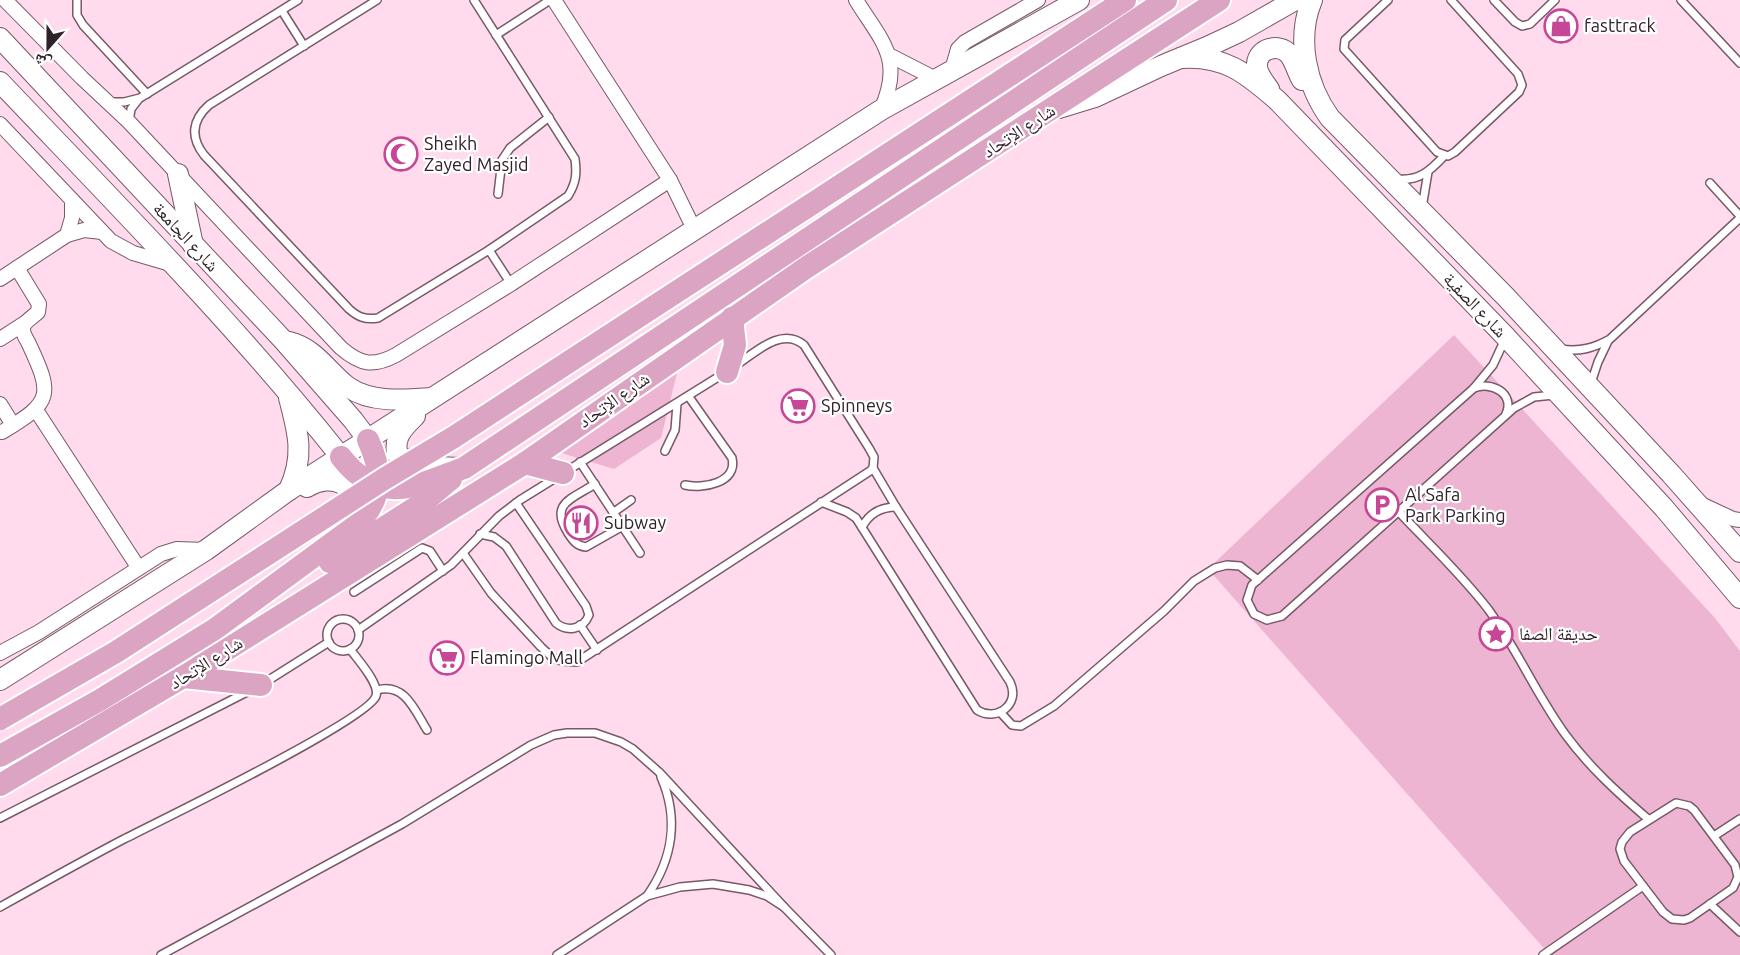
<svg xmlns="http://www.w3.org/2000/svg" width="1740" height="955" font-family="Ubuntu,'Noto Naskh Arabic',sans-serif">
<rect width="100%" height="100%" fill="#ffdbed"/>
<!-- green -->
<g fill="#edb5d2">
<path d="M 1454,335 L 1715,618 L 1740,651 L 1740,955 L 1550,955 L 1208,569 Z"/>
<path d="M 678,369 L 661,438 L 614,469 L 555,451 Z"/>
</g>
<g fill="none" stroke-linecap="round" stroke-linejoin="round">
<!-- service casing -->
<g stroke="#775968" stroke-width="10">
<g id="service">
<path d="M 77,0 L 77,15 L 83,25 L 147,94"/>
<path d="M 377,0 L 209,105 C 192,120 190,137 204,155 L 349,309 C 358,317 365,320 378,318 L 489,250 L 568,196 C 576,183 577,174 575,159 L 474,0"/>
<path d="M 1388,0 L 1345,40 L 1344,49 L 1437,152 L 1448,156 L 1455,152 L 1519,92 L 1522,85 L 1518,74 L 1451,0"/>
<path d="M 1494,0 L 1515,22 L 1522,26 L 1530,24 L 1555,0"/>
<path d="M 1681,0 L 1740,63"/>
<path d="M 282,11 L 304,46"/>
<path d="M 496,35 L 550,0"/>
<path d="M 109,102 L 124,102 L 140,98 L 298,0"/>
<path d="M 129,122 L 131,109 L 138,100"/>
<path d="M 1398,179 C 1419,181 1430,171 1444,156"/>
<path d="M 1710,183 L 1740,216"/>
<path d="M 498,194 L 502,160 L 510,148 L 549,117"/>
<path d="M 1422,208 L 1428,172"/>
<path d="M 489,250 L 511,284"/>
<path d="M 1505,339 L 1493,365 L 1474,388 L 1252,585 L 1247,600 L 1254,614 L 1267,620 L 1282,616 L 1514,408 L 1534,397 L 1554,395"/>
<path d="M 1561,349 C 1580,352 1594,348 1610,339 L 1740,218"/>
<path d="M 735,366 C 755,353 781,326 804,345 L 869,448 L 874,457 L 873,468 L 896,507 L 1010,682 C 1021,705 996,722 977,710 L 856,518 L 847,512 L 821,502"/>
<path d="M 1591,383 L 1598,362 L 1608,341"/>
<path d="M 1474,388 C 1491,381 1515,393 1506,414"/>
<path d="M 665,451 L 675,430 L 677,404"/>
<path d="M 580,462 L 640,553"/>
<path d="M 595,484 C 572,499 549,503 568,533 C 573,541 577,546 586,547 L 623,526"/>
<path d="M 685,485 C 703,489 738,483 732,458 L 689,397"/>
<path d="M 1398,511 C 1428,543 1461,574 1488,609 C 1517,649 1536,694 1565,734 C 1589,767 1618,793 1648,819"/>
<path d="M 614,512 L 631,500"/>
<path d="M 862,527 C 869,514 881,507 896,507"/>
<path d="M 480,534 L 494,537 L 506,546 L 556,623 C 567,632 583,630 589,615 L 586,606 L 516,503"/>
<path d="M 463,553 L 491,593 L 541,647 L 553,658 L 562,661 L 577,662 L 870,471 L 873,468"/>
<path d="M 354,592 L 422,548 L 430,551 L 443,571"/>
<circle cx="343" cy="635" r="16"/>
<path d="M 580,625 L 597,650"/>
<path d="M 358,630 L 451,565 L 499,516 L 520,500 L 723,374"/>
<path d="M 264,683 L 329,642"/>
<path d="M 377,690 C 405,682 415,711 427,730"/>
<path d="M 1000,712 L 1012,725 L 1021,726 L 1054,706 L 1164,611 L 1194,581 L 1215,568 L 1227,565 L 1240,566 L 1258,580"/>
<path d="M 1676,803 L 1689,806 L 1694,810 L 1735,865 L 1738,877 L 1733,888 L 1690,918 L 1684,920 L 1672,919 L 1663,912 L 1624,861 L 1620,849 L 1622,842 L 1630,832 Z"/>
<path d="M 0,818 L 249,691"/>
<path d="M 1714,836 L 1740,819"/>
<path d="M 647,896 C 673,859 679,818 661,777"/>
<path d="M 1710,904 L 1740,932"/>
<path d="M 0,907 C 41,884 82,861 124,839 C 158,822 369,719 376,696 C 380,684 358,660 350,649"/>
<path d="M 161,955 L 402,824 L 531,745 L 554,735 L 567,733 L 595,733 L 621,742 L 633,749 L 659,772 L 784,907"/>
<path d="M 557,955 L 647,896 L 680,887 L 713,884 L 749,890 L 767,896 L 784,907 L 831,955"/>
<path d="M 1543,955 L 1643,886"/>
</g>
</g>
<!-- minor casing -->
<g stroke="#775968" stroke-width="16">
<g id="minor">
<path d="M 5,0 L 82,78 L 129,122 L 341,348 C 361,365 373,367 396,355 L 511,284 L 670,180"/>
<path d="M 554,0 L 670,180 L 695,231"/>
<path d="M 856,0 C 882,42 904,59 881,110"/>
<path d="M 889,55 L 936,79"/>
<path d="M 952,70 L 958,49 L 965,42 L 1038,0"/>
<path d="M 0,124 L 111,241 L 133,253 L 174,265"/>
<path d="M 67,235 L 72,218 L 72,200"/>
<path d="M 0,279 L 67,235 L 84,230 L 102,232"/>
<path d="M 0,339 L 25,323"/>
<path d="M 0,404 L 13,425"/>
<path d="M 36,410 L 138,567"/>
<path d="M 2,432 C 53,402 53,395 28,342 C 25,337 21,331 24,325 C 27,320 34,316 38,312 L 39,304 L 17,268"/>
<path d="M 1703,505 L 1733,519 L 1740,520"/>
<path d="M 0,653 L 39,632 L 161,554 L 177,549 L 206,550"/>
</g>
</g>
<!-- secondary casing -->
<g stroke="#775968" stroke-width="22">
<g id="secondary">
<path d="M 1312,0 C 1296,39 1306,85 1330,118 L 1505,296 L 1671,474 L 1740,552"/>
<path d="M 0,38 L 284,341 L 353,420 L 368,440"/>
<path d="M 1181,58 C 1224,55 1246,73 1277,100 L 1506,337 L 1664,508 L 1740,598"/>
<path d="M 0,82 C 116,204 236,325 341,457"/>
<path d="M 1269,89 C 1264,82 1256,73 1257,64 C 1258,48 1279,43 1289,54 C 1295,61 1297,72 1302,80"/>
<path d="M 1059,108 L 1095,97 L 1161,66 L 1207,47 L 1239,32 L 1295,0"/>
<path d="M 178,174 L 193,245"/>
<path d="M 289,342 C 315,348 328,372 348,387 C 371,403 404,400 431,398"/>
<path d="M 415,416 C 403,428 394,436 397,454 L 414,466 L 460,468"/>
<path d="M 307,487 C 332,472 359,483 352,515"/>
<path d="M 289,490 C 305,456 298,432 289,398"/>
<path d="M 0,680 L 206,550 L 289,490 L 881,110 L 1079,0"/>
</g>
</g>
<!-- trunk casing -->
<g stroke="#fff" stroke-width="26">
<g id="trunk">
<path d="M 1010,75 L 1125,0"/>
<path d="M 727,372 L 735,345 L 732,318"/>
<path d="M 341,457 C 380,507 415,486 464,468 L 1166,0"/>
<path d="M 525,463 L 563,473"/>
<path d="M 330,562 L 421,504 L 451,479"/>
<path d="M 183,677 L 261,685"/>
<path d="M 0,756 L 100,700 L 215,629 L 358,524 C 383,497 383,472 368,440"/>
<path d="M 0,785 L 183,677 L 525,463 L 807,267 L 1219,0"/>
</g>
</g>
<!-- service -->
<use href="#service" stroke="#fff" stroke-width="7"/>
<!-- minor -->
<use href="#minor" stroke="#fff" stroke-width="14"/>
<!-- secondary -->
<use href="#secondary" stroke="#fff" stroke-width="20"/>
<!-- trunk -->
<use href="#trunk" stroke="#daa4c2" stroke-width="22"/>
<!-- trunk-bridge casing -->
<g stroke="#fff" stroke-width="26" stroke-linecap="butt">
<path id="trunk-bridge" d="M 0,719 L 116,652 L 384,479 L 454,437 L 541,380 L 1010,75"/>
</g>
<!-- trunk-bridge -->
<use href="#trunk-bridge" stroke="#daa4c2" stroke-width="22"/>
</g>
<!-- icons -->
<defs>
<g id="shop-ring" transform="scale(1.725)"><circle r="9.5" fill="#fff" stroke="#c64795" stroke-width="1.5"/><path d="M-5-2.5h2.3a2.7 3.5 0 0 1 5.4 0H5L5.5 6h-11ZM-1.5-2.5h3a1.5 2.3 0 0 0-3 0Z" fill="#c64795"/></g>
<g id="mosque-ring" transform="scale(1.725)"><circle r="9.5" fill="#fff" stroke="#c64795" stroke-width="1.5"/><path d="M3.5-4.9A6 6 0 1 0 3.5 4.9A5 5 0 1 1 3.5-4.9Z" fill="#c64795"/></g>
<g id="supermarket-ring" transform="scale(1.725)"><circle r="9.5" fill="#fff" stroke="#c64795" stroke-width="1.5"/><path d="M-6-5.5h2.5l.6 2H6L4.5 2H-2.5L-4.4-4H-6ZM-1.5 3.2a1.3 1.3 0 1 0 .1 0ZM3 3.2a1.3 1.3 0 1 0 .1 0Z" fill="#c64795"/></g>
<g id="parking-ring" transform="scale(1.725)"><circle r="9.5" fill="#fff" stroke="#c64795" stroke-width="1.5"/><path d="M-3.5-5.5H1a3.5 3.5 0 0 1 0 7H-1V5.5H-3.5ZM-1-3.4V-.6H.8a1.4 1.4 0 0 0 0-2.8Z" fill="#c64795"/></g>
<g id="restaurant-ring" transform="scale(1.725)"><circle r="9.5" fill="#fff" stroke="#c64795" stroke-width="1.5"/><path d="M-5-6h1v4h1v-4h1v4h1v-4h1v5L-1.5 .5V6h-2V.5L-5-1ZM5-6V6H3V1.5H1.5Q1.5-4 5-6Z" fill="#c64795"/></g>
<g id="sight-ring" transform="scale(1.725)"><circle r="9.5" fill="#fff" stroke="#c64795" stroke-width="1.5"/><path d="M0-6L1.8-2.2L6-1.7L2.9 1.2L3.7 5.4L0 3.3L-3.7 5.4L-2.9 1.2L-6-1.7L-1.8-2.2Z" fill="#c64795"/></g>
</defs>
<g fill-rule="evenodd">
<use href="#shop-ring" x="1561" y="26"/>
<use href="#mosque-ring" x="401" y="154"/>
<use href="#supermarket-ring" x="798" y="406"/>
<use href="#parking-ring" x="1382" y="505"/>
<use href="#restaurant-ring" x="581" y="523"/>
<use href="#sight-ring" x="1496" y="634"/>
<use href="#supermarket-ring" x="447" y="658"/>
</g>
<g text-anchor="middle" stroke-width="4.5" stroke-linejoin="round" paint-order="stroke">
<!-- poi labels -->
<g font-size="18" fill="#2f2228" stroke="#fff" text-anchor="start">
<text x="1584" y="32">fasttrack</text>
<text x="424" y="150">Sheikh<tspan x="424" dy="21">Zayed Masjid</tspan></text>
<text x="821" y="412">Spinneys</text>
<text x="1405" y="501">Al Safa<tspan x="1405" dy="21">Park Parking</tspan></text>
<text x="604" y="529">Subway</text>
<text x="1519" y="640">حديقة الصفا</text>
<text x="470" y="664">Flamingo Mall</text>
</g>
<!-- street labels -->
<g font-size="18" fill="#2f2228" stroke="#fff">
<text transform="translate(1019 131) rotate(-33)" y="6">شارع الإتحاد</text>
<text transform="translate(186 237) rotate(47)" y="6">شارع الجامعة</text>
<text transform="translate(1475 305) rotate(46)" y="6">شارع الصفية</text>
<text transform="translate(614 400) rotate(-35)" y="6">شارع الإتحاد</text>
<text transform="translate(206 663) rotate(-32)" y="6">شارع الإتحاد</text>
</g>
</g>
<!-- north arrow -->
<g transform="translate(48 48) rotate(201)" stroke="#ffffff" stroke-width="4.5" paint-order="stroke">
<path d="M0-4.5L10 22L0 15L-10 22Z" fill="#2f2228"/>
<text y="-9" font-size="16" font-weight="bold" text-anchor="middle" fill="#2f2228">ش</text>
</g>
</svg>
